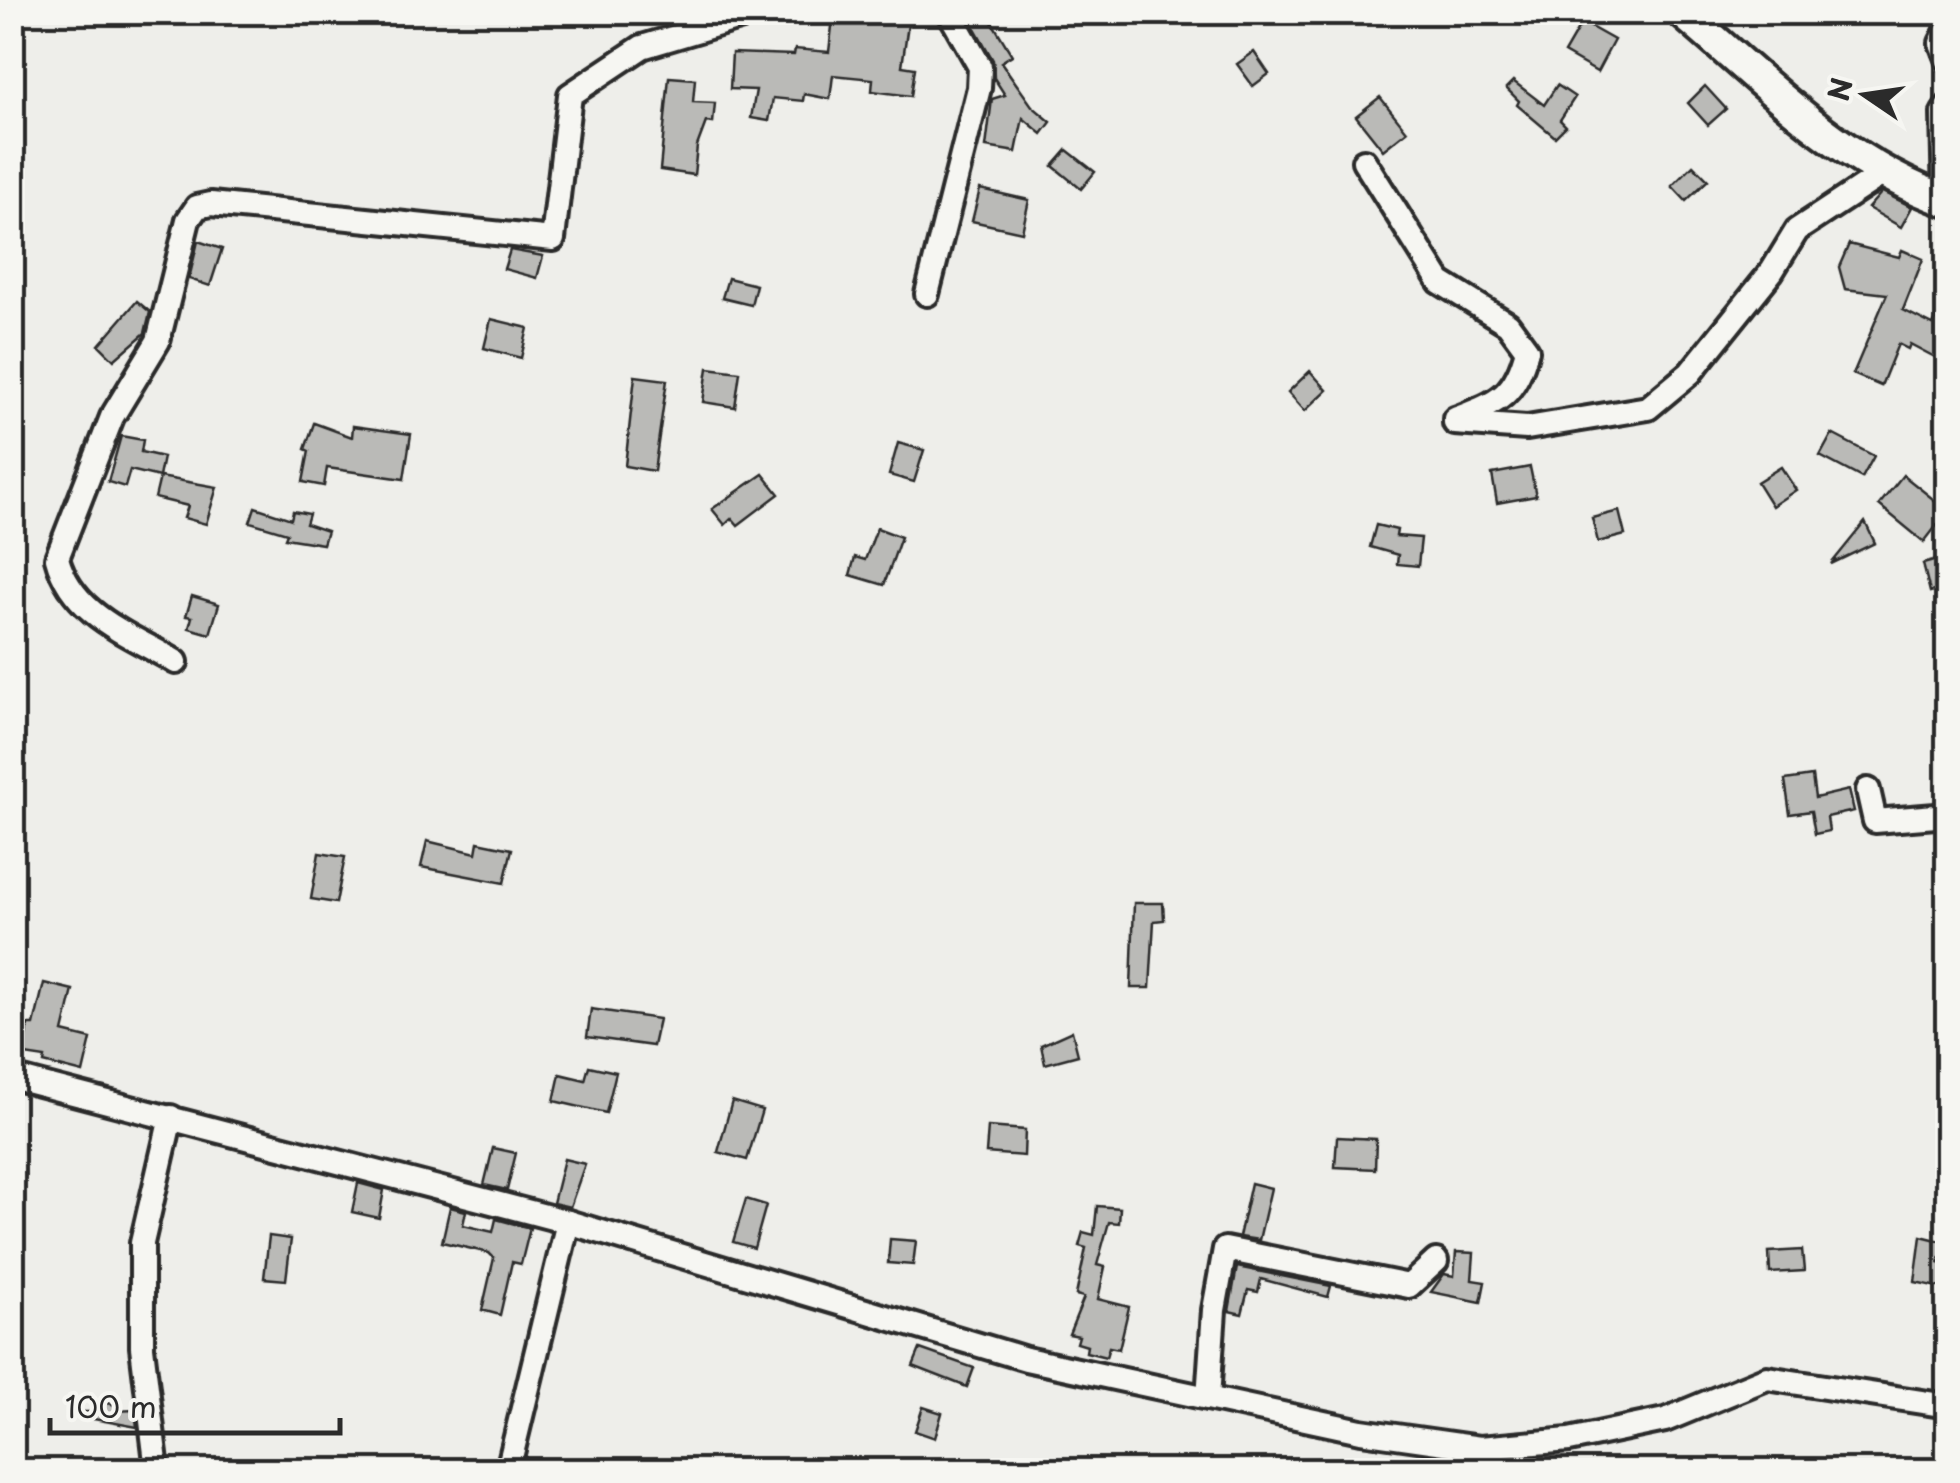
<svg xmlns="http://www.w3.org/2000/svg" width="1960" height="1483" font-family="'Playpen Sans',sans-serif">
<rect width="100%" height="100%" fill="#eeeeea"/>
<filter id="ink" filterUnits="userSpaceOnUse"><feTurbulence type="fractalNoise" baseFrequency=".01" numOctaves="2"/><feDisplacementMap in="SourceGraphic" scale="20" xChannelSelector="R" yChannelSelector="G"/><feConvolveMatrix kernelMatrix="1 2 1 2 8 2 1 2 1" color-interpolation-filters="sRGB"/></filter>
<g filter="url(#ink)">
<!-- building -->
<g fill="#babab7" stroke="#2b2b2b" stroke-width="2.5">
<path d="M 863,12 L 909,17 L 902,66 L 915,68 L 911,96 L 872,91 L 873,79 L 833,75 L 830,99 L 804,94 L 803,101 L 773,98 L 769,121 L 751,118 L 756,90 L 730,89 L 732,53 L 794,55 L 795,49 L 829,52 L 833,18 L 862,22 Z"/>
<path d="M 966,12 L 986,12 L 1012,55 L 1001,62 L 1032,106 L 1051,122 L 1042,134 L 1023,118 L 1016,152 L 986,147 L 992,99 L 1005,95 L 994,78 L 993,60 Z"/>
<path d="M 1582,22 L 1614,40 L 1597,72 L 1564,53 Z"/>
<path d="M 1254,52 L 1269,74 L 1253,86 L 1237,64 Z"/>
<path d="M 669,77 L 695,79 L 693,102 L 715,103 L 713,123 L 706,122 L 697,146 L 694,175 L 660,170 Z"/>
<path d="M 1513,81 L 1544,105 L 1557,85 L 1575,97 L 1560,120 L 1566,126 L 1555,137 L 1517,105 L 1519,101 L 1506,88 Z"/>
<path d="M 1705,86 L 1726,109 L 1708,125 L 1688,103 Z"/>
<path d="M 1380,97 L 1407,131 L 1383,150 L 1356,116 Z"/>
<path d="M 1067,150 L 1095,172 L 1081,189 L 1053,166 Z"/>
<path d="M 1693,165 L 1708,180 L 1686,201 L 1672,186 Z"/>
<path d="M 980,189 L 1029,200 L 1022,232 L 972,221 Z"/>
<path d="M 1882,192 L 1912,207 L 1901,227 L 1868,208 Z"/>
<path d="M 198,241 L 222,249 L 210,286 L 189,279 Z"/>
<path d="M 1849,244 L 1899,257 L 1902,250 L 1923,259 L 1903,310 L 1933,325 L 1948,296 L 1948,364 L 1910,344 L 1908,349 L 1898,344 L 1881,386 L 1853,374 L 1887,294 L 1845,289 L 1839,267 Z"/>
<path d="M 510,250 L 543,256 L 537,278 L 504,269 Z"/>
<path d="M 728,278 L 756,285 L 751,305 L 722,298 Z"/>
<path d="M 137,301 L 150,312 L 145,333 L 114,360 L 99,345 Z"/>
<path d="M 491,319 L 528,328 L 521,358 L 484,348 Z"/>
<path d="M 708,368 L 740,372 L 735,407 L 703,402 Z"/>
<path d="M 1310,371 L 1327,390 L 1305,411 L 1288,392 Z"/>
<path d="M 635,376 L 667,380 L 654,471 L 625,466 Z"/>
<path d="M 314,423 L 352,437 L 353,426 L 411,434 L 404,479 L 327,468 L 324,486 L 303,482 L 309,451 L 305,449 Z"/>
<path d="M 1832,434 L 1874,456 L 1862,478 L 1820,456 Z"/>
<path d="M 121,436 L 143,440 L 141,452 L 163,457 L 159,477 L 130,470 L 125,487 L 108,482 Z"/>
<path d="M 898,443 L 924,450 L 914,482 L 889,475 Z"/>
<path d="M 1530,467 L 1536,496 L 1497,503 L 1492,474 Z"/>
<path d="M 1781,467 L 1796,490 L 1772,506 L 1757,482 Z"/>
<path d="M 763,474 L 779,494 L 738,525 L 732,518 L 725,525 L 712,509 Z"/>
<path d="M 1903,475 L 1948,511 L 1924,542 L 1879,505 Z"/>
<path d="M 160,477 L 217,487 L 206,524 L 184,518 L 188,506 L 155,498 Z"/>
<path d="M 255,507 L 291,519 L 293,511 L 309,514 L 306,524 L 327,531 L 323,544 L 285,538 L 287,533 L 250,522 Z"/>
<path d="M 1619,511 L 1625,535 L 1598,542 L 1592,518 Z"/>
<path d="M 1865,522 L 1875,543 L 1831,564 Z"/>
<path d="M 1376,525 L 1397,530 L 1396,536 L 1421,538 L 1418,566 L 1397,564 L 1398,555 L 1370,547 Z"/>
<path d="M 877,528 L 901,537 L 884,585 L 850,575 L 855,557 L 865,560 Z"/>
<path d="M 1948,557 L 1948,588 L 1930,592 L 1923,564 Z"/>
<path d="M 192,596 L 219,604 L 210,634 L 189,628 L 192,617 L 186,616 Z"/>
<path d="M 1812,776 L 1815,798 L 1849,790 L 1854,811 L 1827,817 L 1829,831 L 1815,834 L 1811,811 L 1790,814 L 1785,780 Z"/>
<path d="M 427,841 L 476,853 L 478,842 L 512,849 L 504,883 L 421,867 Z"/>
<path d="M 319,853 L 345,857 L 336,903 L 311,899 Z"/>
<path d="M 1134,903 L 1163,903 L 1164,920 L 1154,921 L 1150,988 L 1131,988 Z"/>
<path d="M 44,983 L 73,990 L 63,1032 L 91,1039 L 83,1073 L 44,1063 L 45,1058 L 12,1053 L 12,1031 L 27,1035 L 28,1025 L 34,1025 Z"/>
<path d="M 591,1009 L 659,1019 L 653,1046 L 587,1037 Z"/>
<path d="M 1072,1031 L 1078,1055 L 1045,1064 L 1041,1045 Z"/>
<path d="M 589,1066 L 616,1072 L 606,1113 L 554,1101 L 560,1074 L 585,1080 Z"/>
<path d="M 732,1101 L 762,1110 L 747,1160 L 718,1152 Z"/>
<path d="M 988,1127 L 1025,1130 L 1024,1156 L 986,1153 Z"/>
<path d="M 1337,1137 L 1376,1139 L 1375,1169 L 1335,1167 Z"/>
<path d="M 493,1148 L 516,1153 L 507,1190 L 484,1185 Z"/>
<path d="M 564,1159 L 585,1164 L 570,1207 L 553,1203 Z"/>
<path d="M 358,1183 L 384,1190 L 379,1218 L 352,1212 Z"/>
<path d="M 1251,1183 L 1271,1188 L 1259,1240 L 1239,1237 Z"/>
<path d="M 746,1199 L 766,1205 L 754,1248 L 733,1242 Z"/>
<path d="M 1097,1206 L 1120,1208 L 1119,1223 L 1109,1222 L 1097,1265 L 1105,1267 L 1098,1299 L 1129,1307 L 1119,1349 L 1109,1347 L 1106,1357 L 1086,1352 L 1087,1346 L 1077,1343 L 1079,1336 L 1069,1334 L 1084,1297 L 1076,1295 L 1086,1248 L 1079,1246 L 1083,1232 L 1094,1235 Z"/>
<path d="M 450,1207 L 466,1211 L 463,1225 L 493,1232 L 496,1219 L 530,1228 L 521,1264 L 512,1262 L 500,1315 L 482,1310 L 494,1258 L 489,1253 L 442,1242 Z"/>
<path d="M 269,1236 L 291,1239 L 286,1280 L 264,1278 Z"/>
<path d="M 1921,1236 L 1945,1242 L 1939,1263 L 1948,1265 L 1943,1288 L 1915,1282 Z"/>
<path d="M 890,1239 L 916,1241 L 913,1265 L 888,1263 Z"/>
<path d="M 1802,1250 L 1804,1271 L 1770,1273 L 1769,1252 Z"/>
<path d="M 1456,1252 L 1474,1253 L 1472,1280 L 1485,1282 L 1481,1302 L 1431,1292 L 1444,1274 L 1454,1276 Z"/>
<path d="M 1237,1267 L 1331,1286 L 1328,1297 L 1261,1279 L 1258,1292 L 1248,1290 L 1242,1314 L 1229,1311 Z"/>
<path d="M 920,1349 L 974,1368 L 967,1387 L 913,1366 Z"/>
<path d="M 98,1401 L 116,1405 L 115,1411 L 135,1410 L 137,1427 L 77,1416 L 77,1412 L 95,1412 Z"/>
<path d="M 923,1407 L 942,1413 L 935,1438 L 915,1431 Z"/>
</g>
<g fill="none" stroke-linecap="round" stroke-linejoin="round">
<!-- minor casing -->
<g stroke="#2b2b2b" stroke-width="30">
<g id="minor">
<path d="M 1948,29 L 1941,43 L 1948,61"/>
<path d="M 1364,161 L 1440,282 L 1508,324 L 1527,350 C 1515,397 1498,402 1455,419 L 1455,423 L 1527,428 L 1648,408 L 1690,373 L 1772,271 L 1797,230 L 1885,172"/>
<path d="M 1945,201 L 1943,113 L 1948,106"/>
<path d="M 927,294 L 979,88 L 980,67 L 949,12"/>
<path d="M 176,662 C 129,634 72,615 57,558 L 112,417 L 158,341 L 188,220 L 197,207 L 211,204 L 553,239 L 570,95 L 642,47 L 759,12"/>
<path d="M 1868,790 L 1875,821 L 1948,815"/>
<path d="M 12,1077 L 568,1222 L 1026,1359 L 1361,1431 L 1480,1448 L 1569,1440 L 1665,1420 L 1767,1378 L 1948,1406"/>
<path d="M 1208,1398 L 1214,1310 L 1225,1249 L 1409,1286 L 1436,1261"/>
<path d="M 157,1470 L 142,1347 L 142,1243 L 171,1117"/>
<path d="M 508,1470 L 568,1222"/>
</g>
</g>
<!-- major casing -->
<g stroke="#2b2b2b" stroke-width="38">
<path id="major" d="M 1682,12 C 1765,82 1843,165 1948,201"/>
</g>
<!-- minor -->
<use href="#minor" stroke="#f6f6f2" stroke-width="22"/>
<!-- major -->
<use href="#major" stroke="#f6f6f2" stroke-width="30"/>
</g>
</g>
<!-- margin -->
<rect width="1960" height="1483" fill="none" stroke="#f6f6f2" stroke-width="50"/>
<rect x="25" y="25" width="1910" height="1433" fill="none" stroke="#2b2b2b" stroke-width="4" filter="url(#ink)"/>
<!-- north arrow -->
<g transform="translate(1865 95) rotate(283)" stroke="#f6f6f2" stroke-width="8" paint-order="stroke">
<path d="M0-8L18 38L0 25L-18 38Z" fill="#2b2b2b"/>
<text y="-15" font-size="28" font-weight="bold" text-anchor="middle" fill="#2b2b2b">N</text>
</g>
<!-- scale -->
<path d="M50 1418v15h290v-15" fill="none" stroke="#2b2b2b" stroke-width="5"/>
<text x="65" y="1418" font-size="30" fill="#2b2b2b" stroke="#f6f6f2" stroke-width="8" paint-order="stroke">100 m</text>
</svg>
